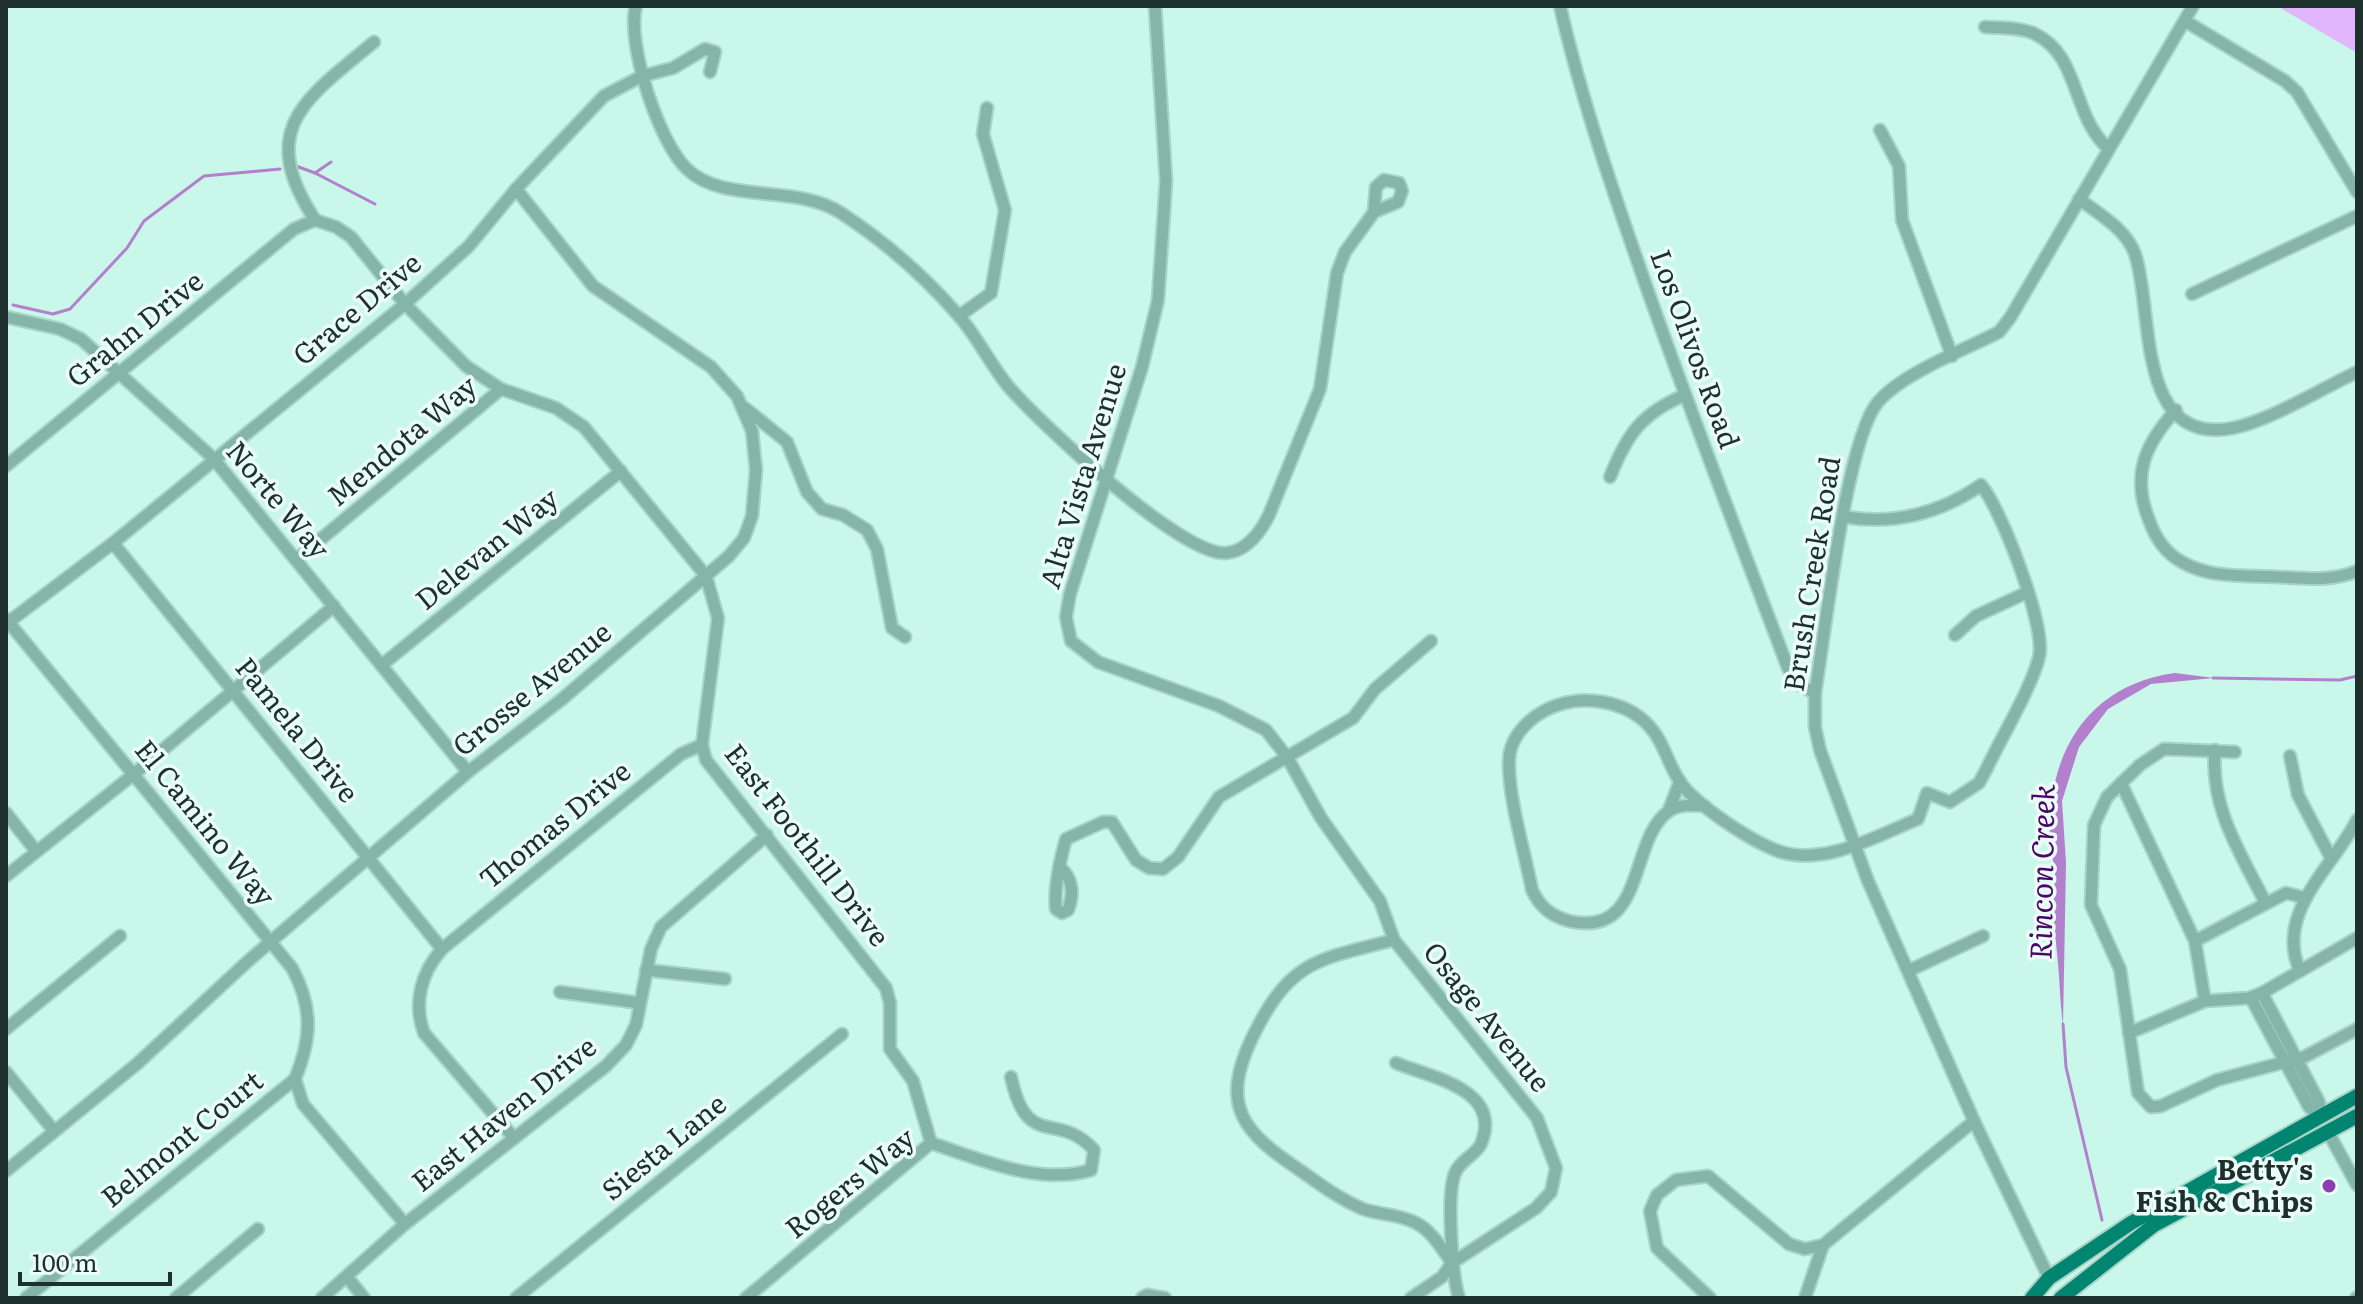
<svg xmlns="http://www.w3.org/2000/svg" width="2363" height="1304" font-family="Literata,serif">
<rect width="100%" height="100%" fill="#c9f7ea"/>
<!-- green -->
<path fill="#e2b5fc" d="M 2277,6 L 2357,6 L 2357,53 Z"/>
<!-- water -->
<path fill="#b280cc" d="M 2175,673 L 2214,678 L 2151,684 L 2108,709 L 2079,747 L 2062,801 L 2066,863 L 2063,1025 C 2060,1003 2060,985 2058,964 C 2057,945 2053,927 2053,908 C 2053,896 2055,884 2055,872 C 2054,861 2050,851 2050,841 C 2046,756 2086,685 2175,673 Z"/>
<g fill="none" stroke-linecap="round" stroke-linejoin="round">
<!-- stream -->
<g stroke="#b280cc" stroke-width="3">
<path d="M 296,166 L 315,173 L 331,162"/>
<path d="M 315,173 L 375,204"/>
<path d="M 13,305 L 53,314 L 70,309 L 127,248 L 144,221 L 204,176 L 280,169"/>
<path d="M 2213,678 L 2340,680 L 2357,676"/>
<path d="M 2063,1024 L 2066,1067 L 2102,1220"/>
</g>
<!-- minor casing -->
<g stroke="#aad3c8" stroke-width="15">
<g id="minor">
<path d="M 636,6 C 626,43 659,143 687,169 C 722,204 798,184 841,213 C 884,241 926,278 959,316 C 978,338 990,364 1008,386 C 1039,422 1181,556 1226,553 C 1247,551 1260,533 1269,515 L 1320,389 L 1337,273 L 1345,252 L 1374,212 L 1376,187 L 1384,180 L 1399,183 L 1402,191 L 1398,202 L 1374,212"/>
<path d="M 1155,6 L 1166,181 L 1158,300 L 1142,367 L 1070,594 L 1066,617 L 1071,641 L 1098,662 L 1219,706 L 1266,730 L 1287,757 L 1321,818 L 1380,901 L 1394,940 L 1537,1118 L 1556,1168 L 1551,1192 L 1536,1208 L 1452,1263 L 1442,1277 L 1411,1298"/>
<path d="M 1560,6 C 1583,106 1616,200 1650,297 C 1694,421 1741,544 1788,668 L 1796,683 L 1815,693"/>
<path d="M 2185,21 L 2285,81 L 2297,92 L 2357,192"/>
<path d="M 1985,27 C 2000,28 2021,27 2035,34 C 2080,55 2072,117 2108,148"/>
<path d="M 1880,130 L 1899,166 L 1902,220 L 1952,356"/>
<path d="M 2079,199 C 2099,214 2126,229 2135,254 C 2154,309 2134,447 2233,428 C 2269,421 2323,388 2357,372"/>
<path d="M 315,220 C 256,129 304,100 374,42"/>
<path d="M 2192,294 L 2357,216"/>
<path d="M 959,316 L 991,293 L 1005,210 L 983,134 L 987,108"/>
<path d="M 6,317 L 60,329 L 81,339 L 213,458 L 468,772"/>
<path d="M 745,408 L 787,442 L 807,492 L 822,509 L 843,515 L 867,530 L 877,549 L 892,628 L 905,637"/>
<path d="M 2176,410 C 2145,444 2131,475 2149,520 C 2155,537 2165,553 2182,562 C 2210,579 2248,575 2278,577 C 2306,578 2331,582 2357,571"/>
<path d="M 6,466 L 294,229 L 315,220 L 336,227 L 351,237 L 405,304 L 466,366 L 501,389 L 556,408 L 584,427 L 706,576 L 718,618 L 702,745 L 706,760 L 886,988 L 890,1003 L 890,1049 L 913,1081 L 931,1143"/>
<path d="M 1610,477 C 1627,434 1642,413 1685,395"/>
<path d="M 113,543 L 442,949"/>
<path d="M 297,559 L 501,389"/>
<path d="M 6,619 L 292,968 C 313,1007 312,1038 295,1079"/>
<path d="M 6,624 L 113,543 L 405,304 L 469,246 L 516,189 L 604,96 L 642,76 L 673,68 L 705,49 L 715,52 L 710,72"/>
<path d="M 1955,635 L 1976,616 L 2028,592"/>
<path d="M 383,664 L 621,471"/>
<path d="M 2215,750 C 2210,808 2240,852 2265,902"/>
<path d="M 2235,752 L 2164,749 L 2140,765 L 2107,797 L 2094,825 L 2091,905 L 2120,969 L 2138,1093 L 2151,1107 L 2161,1106 L 2217,1080 L 2304,1057 L 2357,1029"/>
<path d="M 2290,756 L 2298,795 L 2331,858"/>
<path d="M 2121,783 L 2195,941 L 2205,1001"/>
<path d="M 1705,806 C 1695,805 1678,804 1669,811 C 1628,839 1647,939 1569,921 C 1551,916 1540,907 1532,890 C 1525,853 1509,801 1509,764 C 1508,741 1524,722 1544,711 C 1578,692 1630,699 1654,732 C 1666,748 1670,770 1683,786 C 1701,808 1751,841 1778,851 C 1824,867 1876,836 1918,819 L 1927,793 L 1950,802 L 1979,783 L 1987,768 C 2001,738 2032,687 2039,657 C 2047,628 2001,508 1981,485 C 1939,514 1895,525 1845,517"/>
<path d="M 1669,810 L 1680,781"/>
<path d="M 6,813 L 36,851"/>
<path d="M 1061,868 C 1073,879 1074,895 1068,910 L 1062,913 L 1056,909 C 1054,888 1060,860 1066,839 L 1103,822 L 1112,822 L 1136,860 L 1149,868 L 1163,869 L 1178,857 L 1219,797 L 1353,718 L 1375,689 L 1431,641"/>
<path d="M 6,876 L 134,774 L 334,606"/>
<path d="M 1394,940 C 1316,960 1290,960 1252,1038 C 1219,1107 1244,1133 1301,1171 C 1321,1185 1341,1200 1363,1209 C 1380,1215 1400,1214 1416,1223 C 1432,1231 1442,1249 1452,1263"/>
<path d="M 2195,941 L 2286,893 L 2306,898"/>
<path d="M 646,970 L 725,979"/>
<path d="M 1908,971 L 1983,936"/>
<path d="M 2300,971 C 2274,913 2333,867 2357,820"/>
<path d="M 560,992 L 640,1003"/>
<path d="M 2262,993 L 2319,1102 L 2320,1117"/>
<path d="M 2251,998 L 2309,1107 L 2320,1117"/>
<path d="M 6,1029 L 120,936"/>
<path d="M 2129,1033 L 2205,1001 L 2249,998 L 2262,993 L 2357,938"/>
<path d="M 1396,1063 C 1432,1078 1503,1089 1481,1144 C 1475,1156 1458,1161 1454,1176 C 1447,1197 1452,1277 1459,1298"/>
<path d="M 6,1072 L 54,1131"/>
<path d="M 295,1079 L 303,1104 L 405,1224"/>
<path d="M 2328,1132 L 2357,1185"/>
<path d="M 514,1138 L 424,1033 C 413,1003 421,973 442,949 L 681,754 L 702,745"/>
<path d="M 931,1143 C 980,1159 1039,1186 1091,1170 L 1094,1150 C 1057,1109 1027,1152 1011,1077"/>
<path d="M 6,1171 L 138,1063 L 247,962 L 468,772 L 561,700 L 729,556 L 744,538 L 752,516 L 756,470 L 752,431 L 737,396 L 711,367 L 593,286 L 516,189"/>
<path d="M 347,1277 L 364,1298"/>
<path d="M 2049,1278 L 1974,1121 L 1868,881 L 1820,750 L 1815,727 L 1815,693 C 1825,635 1846,439 1878,402 C 1903,373 1964,350 1999,332 L 2010,318 L 2193,6"/>
<path d="M 26,1298 L 295,1079"/>
<path d="M 176,1298 L 258,1229"/>
<path d="M 322,1298 L 405,1224 L 606,1066 L 626,1045 L 636,1025 L 651,949 L 661,927 L 767,835"/>
<path d="M 516,1298 L 842,1034"/>
<path d="M 746,1298 L 931,1143"/>
<path d="M 1142,1298 L 1147,1295 L 1165,1298"/>
<path d="M 1710,1298 L 1657,1248 L 1650,1211 L 1657,1195 L 1676,1180 L 1708,1176 L 1789,1244 L 1805,1249 L 1823,1245 L 1974,1121"/>
<path d="M 1805,1298 L 1823,1245"/>
<path d="M 2356,1298 L 2357,1298"/>
</g>
</g>
<!-- major casing -->
<g stroke="#aad3c8" stroke-width="18">
<g id="major">
<path d="M 2032,1298 L 2049,1278 L 2131,1223 L 2357,1096"/>
<path d="M 2061,1298 L 2154,1225 L 2357,1116"/>
</g>
</g>
<!-- minor -->
<use href="#minor" stroke="#84b5a8" stroke-width="11"/>
<!-- major -->
<use href="#major" stroke="#008570" stroke-width="14"/>
</g>
<!-- markers -->
<circle fill="#8c3fb0" stroke="#ebfdf8" stroke-width="3" cx="2329" cy="1186" r="8"/>
<g text-anchor="middle" stroke-width="7" stroke-linejoin="round" paint-order="stroke">
<!-- street labels -->
<g font-size="28" fill="#1e302b" stroke="#ebfdf8">
<text transform="translate(357 309) rotate(-40)" y="10">Grace Drive</text>
<text transform="translate(135 329) rotate(-39)" y="10">Grahn Drive</text>
<text transform="translate(1695 349) rotate(70)" y="10">Los Olivos Road</text>
<text transform="translate(402 441) rotate(-40)" y="10">Mendota Way</text>
<text transform="translate(1083 476) rotate(-73)" y="10">Alta Vista Avenue</text>
<text transform="translate(278 500) rotate(50)" y="10">Norte Way</text>
<text transform="translate(487 549) rotate(-39)" y="10">Delevan Way</text>
<text transform="translate(1812 574) rotate(-81)" y="10">Brush Creek Road</text>
<text transform="translate(532 689) rotate(-39)" y="10">Grosse Avenue</text>
<text transform="translate(297 730) rotate(51)" y="10">Pamela Drive</text>
<text transform="translate(205 823) rotate(51)" y="10">El Camino Way</text>
<text transform="translate(555 825) rotate(-39)" y="10">Thomas Drive</text>
<text transform="translate(807 845) rotate(52)" y="10">East Foothill Drive</text>
<text transform="translate(1487 1017) rotate(51)" y="10">Osage Avenue</text>
<text transform="translate(504 1114) rotate(-39)" y="10">East Haven Drive</text>
<text transform="translate(182 1139) rotate(-39)" y="10">Belmont Court</text>
<text transform="translate(664 1147) rotate(-39)" y="10">Siesta Lane</text>
<text transform="translate(850 1183) rotate(-39)" y="10">Rogers Way</text>
</g>
<!-- poi labels -->
<g font-size="28" font-weight="bold" fill="#1e302b" stroke="#ebfdf8" text-anchor="end">
<text x="2313" y="1180">Betty's<tspan x="2313" dy="32">Fish &amp; Chips</tspan></text>
</g>
<!-- water labels -->
<g font-size="30" font-style="italic" fill="#4c0667" stroke="#ebfdf8">
<text transform="translate(2043 872) rotate(-89)" y="10">Rincon Creek</text>
</g>
</g>
<!-- border -->
<rect width="2363" height="1304" fill="none" stroke="#1e302b" stroke-width="16"/>
<!-- scale -->
<path d="M20 1272v12h150v-12" fill="none" stroke="#1e302b" stroke-width="4"/>
<text x="32" y="1272" font-size="24" fill="#1e302b" stroke="#ebfdf8" stroke-width="6" paint-order="stroke">100 m</text>
</svg>
